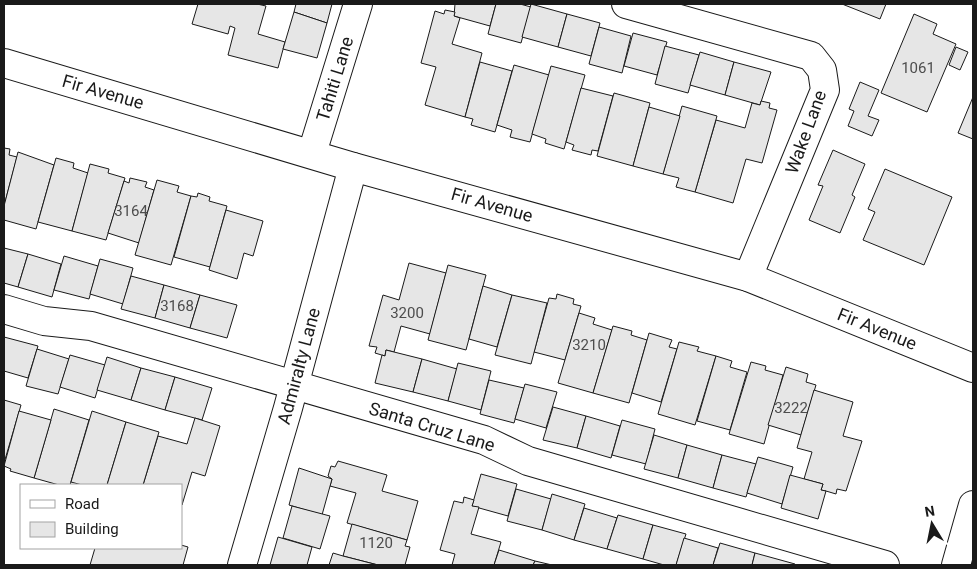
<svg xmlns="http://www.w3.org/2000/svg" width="977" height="569" font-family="Roboto,sans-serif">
<rect width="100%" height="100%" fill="#fff"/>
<!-- building -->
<g fill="#e6e6e6" stroke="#1a1a1a">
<path d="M 198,4 L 257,4 L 266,6 L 258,34 L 285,42 L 278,68 L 228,55 L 235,28 L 230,26 L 228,34 L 192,24 Z"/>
<path d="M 296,4 L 332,4 L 327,23 L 294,12 Z"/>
<path d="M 455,4 L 496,4 L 490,26 L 454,16 Z"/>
<path d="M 496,4 L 520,4 L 531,7 L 521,43 L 488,34 Z"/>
<path d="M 531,4 L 567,14 L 558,47 L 522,37 Z"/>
<path d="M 842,4 L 886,4 L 880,19 Z"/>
<path d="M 445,10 L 455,12 L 454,16 L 460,18 L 452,44 L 482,53 L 465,117 L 425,105 L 436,67 L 421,63 L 435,11 L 444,14 Z"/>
<path d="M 294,12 L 327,23 L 317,58 L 283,49 Z"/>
<path d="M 567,14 L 600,23 L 591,56 L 558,47 Z"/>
<path d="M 914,14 L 937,24 L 933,34 L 956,44 L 927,112 L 881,93 Z"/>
<path d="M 599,27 L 631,36 L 622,73 L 589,64 Z"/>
<path d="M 633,33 L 667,42 L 657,75 L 624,66 Z"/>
<path d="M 665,46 L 699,55 L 688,93 L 655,84 Z"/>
<path d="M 956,47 L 968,52 L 960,70 L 949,65 Z"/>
<path d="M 700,52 L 734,62 L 725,95 L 690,85 Z"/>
<path d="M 480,62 L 512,71 L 495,132 L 471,125 L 473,119 L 465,117 Z"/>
<path d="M 734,62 L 771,72 L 760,105 L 725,95 Z"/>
<path d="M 514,65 L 549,75 L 530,142 L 510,137 L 512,130 L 497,125 Z"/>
<path d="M 551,66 L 585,75 L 564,149 L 545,143 L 546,139 L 532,134 Z"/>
<path d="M 860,82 L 879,90 L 868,116 L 879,120 L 872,136 L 848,126 L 854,111 L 849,109 Z"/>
<path d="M 581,88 L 613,96 L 598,151 L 592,150 L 591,155 L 572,150 L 574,145 L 566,142 Z"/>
<path d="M 614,93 L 650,103 L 633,166 L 597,156 Z"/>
<path d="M 973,97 L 973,139 L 958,133 Z"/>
<path d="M 761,101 L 770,103 L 769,108 L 777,110 L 762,163 L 746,159 L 733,203 L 695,192 L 716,120 L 745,128 L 752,103 L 760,105 Z"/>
<path d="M 682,106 L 717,116 L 695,192 L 676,187 L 679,178 L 663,174 Z"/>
<path d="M 649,107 L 680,116 L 663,174 L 633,166 Z"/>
<path d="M 4,148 L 10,149 L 9,155 L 17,157 L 4,206 Z"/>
<path d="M 833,150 L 865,164 L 852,195 L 855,197 L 840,233 L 809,220 L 823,186 L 818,185 Z"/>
<path d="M 18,152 L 54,165 L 36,229 L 4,220 L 4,206 Z"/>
<path d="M 56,158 L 74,163 L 73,168 L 88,173 L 72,231 L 38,222 Z"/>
<path d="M 90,164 L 109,169 L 108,173 L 125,178 L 106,240 L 72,231 Z"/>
<path d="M 885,169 L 952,197 L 924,265 L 863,240 L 875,212 L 868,209 Z"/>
<path d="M 130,178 L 147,182 L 145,187 L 154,190 L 139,243 L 108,233 L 124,181 L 129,183 Z"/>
<path d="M 157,180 L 179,186 L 177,192 L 191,196 L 171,265 L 135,255 Z"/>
<path d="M 198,193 L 210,197 L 209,201 L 227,206 L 210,267 L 174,257 L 191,196 L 197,197 Z"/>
<path d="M 226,210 L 263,221 L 253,256 L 244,253 L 237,279 L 209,270 Z"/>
<path d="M 4,248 L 28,254 L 18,287 L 4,283 Z"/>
<path d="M 28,254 L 61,264 L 52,297 L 18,287 Z"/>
<path d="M 64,256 L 98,266 L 89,299 L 54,290 Z"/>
<path d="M 100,259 L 133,268 L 123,304 L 90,294 Z"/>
<path d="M 409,263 L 446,273 L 430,334 L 401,326 L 394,352 L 386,350 L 385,356 L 375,353 L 377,347 L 369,346 L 383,295 L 399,300 Z"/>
<path d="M 448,265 L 486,275 L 466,350 L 428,340 Z"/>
<path d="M 131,276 L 164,285 L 155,318 L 121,309 Z"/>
<path d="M 164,285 L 200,295 L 190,328 L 155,318 Z"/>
<path d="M 483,286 L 512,295 L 497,347 L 469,339 Z"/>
<path d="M 557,294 L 574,299 L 573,304 L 581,306 L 565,360 L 534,352 L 549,298 L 556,299 Z"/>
<path d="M 200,295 L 237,305 L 227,338 L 190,328 Z"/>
<path d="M 512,295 L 547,303 L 531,364 L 495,355 Z"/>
<path d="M 579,313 L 595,318 L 593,324 L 612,330 L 593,393 L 558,383 Z"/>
<path d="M 613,326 L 632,331 L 631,335 L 647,340 L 629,403 L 593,393 Z"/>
<path d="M 649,333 L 672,340 L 669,347 L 677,349 L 661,402 L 632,393 Z"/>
<path d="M 4,337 L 38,346 L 28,378 L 4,371 Z"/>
<path d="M 679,342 L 699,347 L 697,351 L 716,356 L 695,425 L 658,414 Z"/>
<path d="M 37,349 L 69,359 L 58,394 L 26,386 Z"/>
<path d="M 386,350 L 422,359 L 413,392 L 375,383 L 382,355 L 385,356 Z"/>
<path d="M 70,355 L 105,365 L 95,398 L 60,387 Z"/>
<path d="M 716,356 L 732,361 L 730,367 L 747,372 L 730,430 L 697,421 Z"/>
<path d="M 107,357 L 141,368 L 131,400 L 97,390 Z"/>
<path d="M 422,359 L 457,369 L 448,401 L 413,392 Z"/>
<path d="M 751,362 L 766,366 L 765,370 L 783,375 L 764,444 L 729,434 Z"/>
<path d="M 458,363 L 491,371 L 481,410 L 448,401 Z"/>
<path d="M 786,367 L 808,374 L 806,382 L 816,385 L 801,435 L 768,425 Z"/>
<path d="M 141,368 L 175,377 L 165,410 L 131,400 Z"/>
<path d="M 175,377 L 212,388 L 202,420 L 165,410 Z"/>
<path d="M 489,380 L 524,388 L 514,423 L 480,414 Z"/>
<path d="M 525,384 L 557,392 L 546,428 L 515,419 Z"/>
<path d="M 814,390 L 853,402 L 843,436 L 862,441 L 846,491 L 837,489 L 836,494 L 826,491 L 821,490 L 823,484 L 804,479 L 812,452 L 797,448 Z"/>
<path d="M 4,400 L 21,405 L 4,463 Z"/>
<path d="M 553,407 L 586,416 L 577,448 L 543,440 Z"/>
<path d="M 54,409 L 89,420 L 70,485 L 59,485 L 34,478 Z"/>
<path d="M 19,411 L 51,420 L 34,478 L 10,471 L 11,469 L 4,466 Z"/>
<path d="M 92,411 L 126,422 L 107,485 L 82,485 L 71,482 Z"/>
<path d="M 586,416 L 620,426 L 611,458 L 577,448 Z"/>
<path d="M 195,418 L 220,426 L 205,476 L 192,472 L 182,505 L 181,485 L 143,485 L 158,436 L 187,444 Z"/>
<path d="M 622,420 L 655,429 L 646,464 L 612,455 Z"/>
<path d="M 126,422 L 159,432 L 143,485 L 107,485 Z"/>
<path d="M 654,435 L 687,445 L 678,478 L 644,469 Z"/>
<path d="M 687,445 L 722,455 L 713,488 L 678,478 Z"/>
<path d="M 722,455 L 756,464 L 746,497 L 713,488 Z"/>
<path d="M 758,457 L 793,467 L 782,504 L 747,493 Z"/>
<path d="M 338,461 L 387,475 L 382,491 L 418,501 L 407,540 L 347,523 L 356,493 L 330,486 L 332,479 L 328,476 L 331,466 L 335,467 Z"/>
<path d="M 299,468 L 332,479 L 322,515 L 289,505 Z"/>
<path d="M 481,474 L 517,484 L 508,516 L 472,506 Z"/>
<path d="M 790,475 L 823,484 L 821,490 L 826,491 L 818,519 L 781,508 Z"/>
<path d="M 516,489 L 551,499 L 542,530 L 507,521 Z"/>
<path d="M 552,494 L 585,504 L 574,540 L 542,530 Z"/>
<path d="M 464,497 L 474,500 L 472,506 L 479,507 L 471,534 L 501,542 L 494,565 L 452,565 L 455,554 L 440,550 L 454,501 L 463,503 Z"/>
<path d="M 292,506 L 330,516 L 320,549 L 283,538 Z"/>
<path d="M 584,508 L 617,518 L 607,549 L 574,540 Z"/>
<path d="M 618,515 L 653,525 L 643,559 L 607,549 Z"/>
<path d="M 352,524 L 407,540 L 405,546 L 410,547 L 405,565 L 378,565 L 343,556 Z"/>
<path d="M 653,525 L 686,534 L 676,565 L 664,565 L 643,559 Z"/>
<path d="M 278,537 L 312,547 L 307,565 L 270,565 Z"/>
<path d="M 684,538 L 718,548 L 713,565 L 676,565 Z"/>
<path d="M 720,543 L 755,553 L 752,565 L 713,565 Z"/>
<path d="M 181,545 L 188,547 L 183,565 L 90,565 L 95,548 L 181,548 Z"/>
<path d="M 499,550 L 535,561 L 533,565 L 494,565 Z"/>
<path d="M 333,553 L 343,556 L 378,565 L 329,565 Z"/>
<path d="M 755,553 L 795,564 L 794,565 L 752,565 Z"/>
<path d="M 535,561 L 552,565 L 533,565 Z"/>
</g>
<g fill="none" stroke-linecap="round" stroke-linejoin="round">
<!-- minor casing -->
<g stroke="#1a1a1a" stroke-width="30">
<g id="minor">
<path d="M 626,4 L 811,56 L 822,70 L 825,90 L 748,277"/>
<path d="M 4,63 L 353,167 L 748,277 L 973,368"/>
<path d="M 312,153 L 358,4"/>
<path d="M 4,309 L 44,321 L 91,326 L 484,440 L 528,461 L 885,565"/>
<path d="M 242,565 L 288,408 L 353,167"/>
<path d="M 956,565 L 973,505"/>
</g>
</g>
<!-- minor -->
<use href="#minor" stroke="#fff" stroke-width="28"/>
</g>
<g text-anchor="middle" stroke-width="4" stroke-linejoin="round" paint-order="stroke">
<!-- number labels -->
<g font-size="15" fill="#4d4d4d">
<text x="918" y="73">1061</text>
<text x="131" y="216">3164</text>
<text x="177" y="311">3168</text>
<text x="407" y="318">3200</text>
<text x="589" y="350">3210</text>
<text x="791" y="413">3222</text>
<text x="376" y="548">1120</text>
</g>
<!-- street labels -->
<g font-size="18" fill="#1a1a1a" stroke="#fff">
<text transform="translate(335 79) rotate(-73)" y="6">Tahiti Lane</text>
<text transform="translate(103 92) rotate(16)" y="6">Fir Avenue</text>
<text transform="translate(806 132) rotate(-70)" y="6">Wake Lane</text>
<text transform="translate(492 205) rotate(16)" y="6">Fir Avenue</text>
<text transform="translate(877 329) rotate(22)" y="6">Fir Avenue</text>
<text transform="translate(299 366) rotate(-75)" y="6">Admiralty Lane</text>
<text transform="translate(432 427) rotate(17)" y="6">Santa Cruz Lane</text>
</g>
</g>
<!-- border -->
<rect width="977" height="569" fill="none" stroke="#1a1a1a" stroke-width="10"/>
<!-- legend -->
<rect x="20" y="484" width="162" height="65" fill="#ffffff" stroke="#a3a3a3"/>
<rect x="30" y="500" width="25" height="8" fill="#ffffff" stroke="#a3a3a3"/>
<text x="65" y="509" font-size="15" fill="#1a1a1a">Road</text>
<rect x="30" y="522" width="25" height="15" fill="#e6e6e6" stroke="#a3a3a3"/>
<text x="65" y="534" font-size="15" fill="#1a1a1a">Building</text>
<!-- north arrow -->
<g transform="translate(932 524) rotate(350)" stroke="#ffffff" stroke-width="4" paint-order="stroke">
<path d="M0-4L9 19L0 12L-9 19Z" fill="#1a1a1a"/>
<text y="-8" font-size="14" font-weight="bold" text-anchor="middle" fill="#1a1a1a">N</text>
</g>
</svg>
